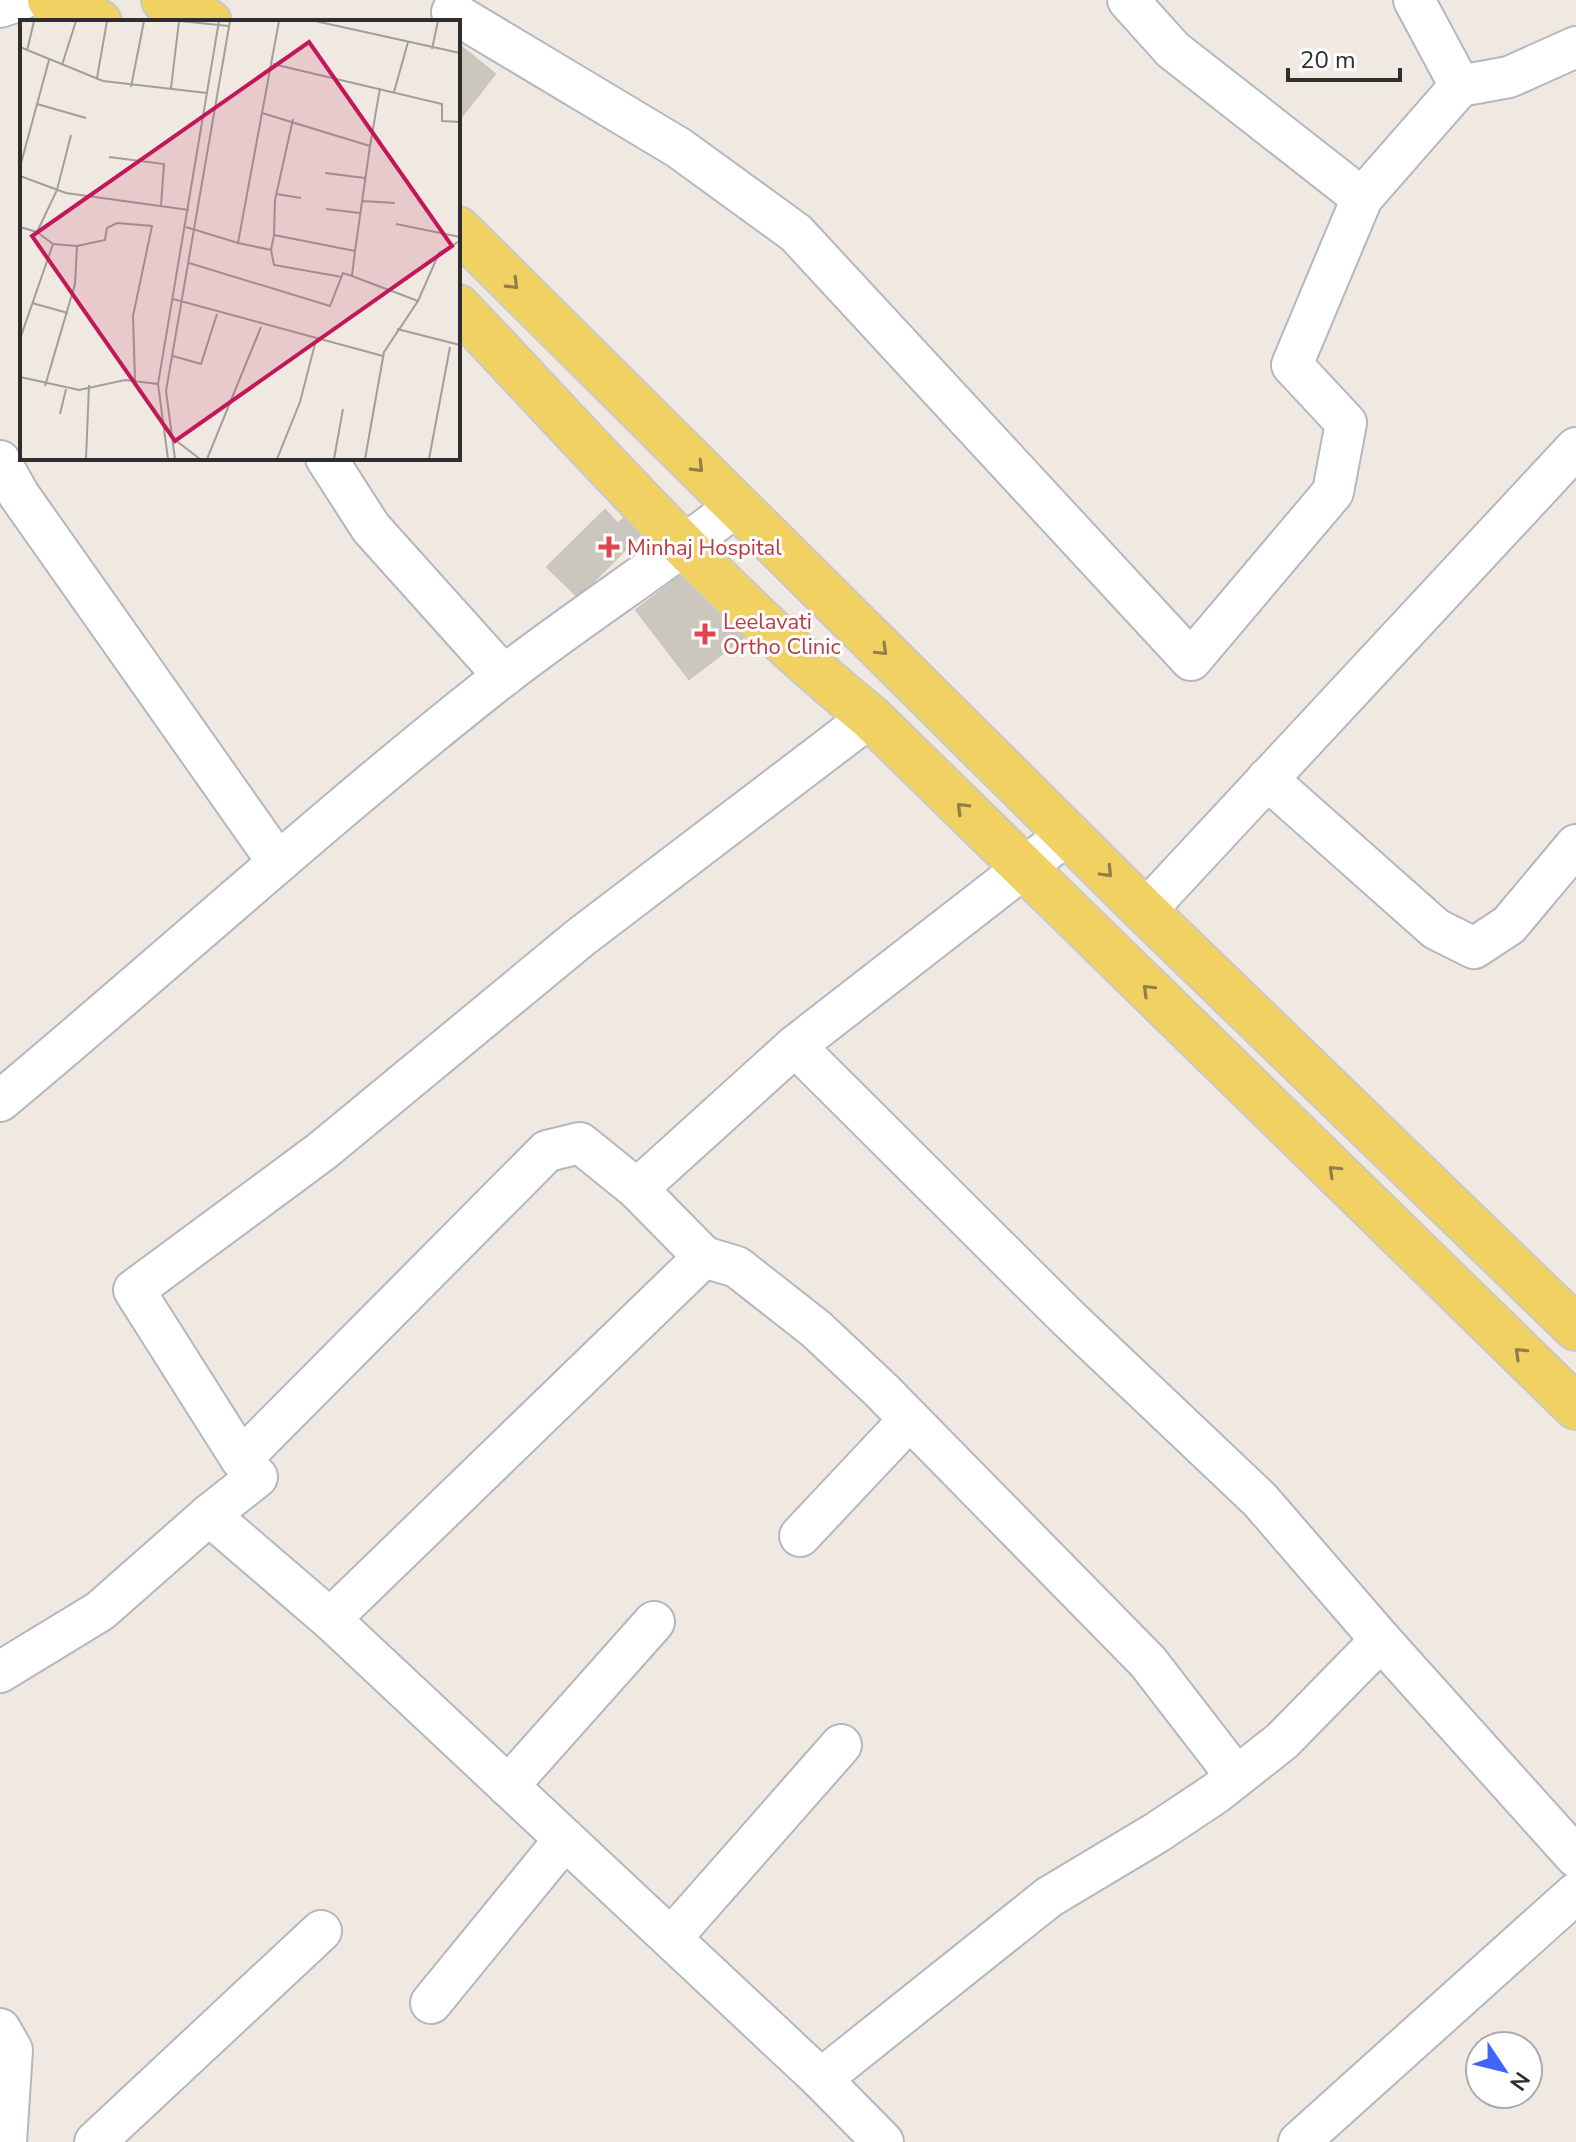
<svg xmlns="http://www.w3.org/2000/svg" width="1576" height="2142" font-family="'Nunito Sans',sans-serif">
<rect width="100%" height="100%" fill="#efe9e1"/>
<!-- building -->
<g fill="#cbc7bf" stroke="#cbc5ba" stroke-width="2">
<path d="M 458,44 L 495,74 L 458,121 Z"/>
<path d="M 605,510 L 618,524 L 630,512 L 646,529 L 578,597 L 547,567 Z"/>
<path d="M 691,568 L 744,637 L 689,679 L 636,610 Z"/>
</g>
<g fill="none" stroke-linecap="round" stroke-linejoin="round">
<!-- minor casing -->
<g stroke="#b4b7c1" stroke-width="44">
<g id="minor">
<path d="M 1128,0 L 1173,50 L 1362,198"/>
<path d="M 1414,0 L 1460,86"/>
<path d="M 0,7 L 21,0"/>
<path d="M 452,12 L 679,148 L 796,233 L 1191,660 L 1333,492 L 1346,423 L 1292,365 L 1362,198 L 1460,86 L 1509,77 L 1576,47"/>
<path d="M 326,458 L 371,528 L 504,676"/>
<path d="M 0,461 L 19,495 L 277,861"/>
<path d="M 1267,779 L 1436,929 L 1474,948 L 1509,925 L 1576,845"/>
<path d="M 1069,833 L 795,1046 L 1068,1318 L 1260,1500 L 1381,1640 L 1576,1857"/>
<path d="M 1145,911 L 1576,448"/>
<path d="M 795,1046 L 637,1189 L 704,1257 L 330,1619 L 821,2079 L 1049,1897 L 1156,1833 L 1216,1793 L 1282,1741 L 1381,1640"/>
<path d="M 0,1101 C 168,961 329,813 501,678 C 578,618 660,566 736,506"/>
<path d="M 704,1257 L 737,1267 L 816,1329 L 881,1390 L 1148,1662 L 1236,1776"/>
<path d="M 241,1459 L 547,1151 L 580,1143 L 637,1189"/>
<path d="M 800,1536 L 909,1420"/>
<path d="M 330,1619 L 209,1515 L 257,1477 L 241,1459 L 134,1290 L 322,1151 L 581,937 L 870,717"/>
<path d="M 0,1672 L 100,1611 L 209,1515"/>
<path d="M 508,1786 L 654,1622"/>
<path d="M 671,1938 L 841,1745"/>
<path d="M 431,2003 L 565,1839"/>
<path d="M 0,2029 L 12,2050 L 6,2142"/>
<path d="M 821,2079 L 883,2142"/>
<path d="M 95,2142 L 321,1931"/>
<path d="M 1299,2142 L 1576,1893"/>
</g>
</g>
<!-- major casing -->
<g stroke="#c9c9c9" stroke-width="48">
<g id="major">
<path d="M 50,0 L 99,22"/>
<path d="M 164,0 L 209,22"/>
<path d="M 458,229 L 1145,911 L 1576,1328"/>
<path d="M 458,307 C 591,447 720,595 870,717 L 1576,1407"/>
</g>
</g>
<!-- minor -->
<use href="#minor" stroke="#fff" stroke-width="40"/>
<!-- major -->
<use href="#major" stroke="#f2d163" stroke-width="44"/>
</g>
<!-- one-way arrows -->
<defs><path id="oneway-chevron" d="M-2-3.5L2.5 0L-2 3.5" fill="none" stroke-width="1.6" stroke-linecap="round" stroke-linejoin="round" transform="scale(2)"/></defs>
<g stroke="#908048">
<use href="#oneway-chevron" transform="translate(513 284) rotate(45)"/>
<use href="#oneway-chevron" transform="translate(698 467) rotate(45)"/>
<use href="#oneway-chevron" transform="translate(882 650) rotate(44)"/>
<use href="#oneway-chevron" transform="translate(962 808) rotate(-135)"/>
<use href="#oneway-chevron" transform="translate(1107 872) rotate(46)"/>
<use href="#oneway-chevron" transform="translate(1148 990) rotate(-136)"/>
<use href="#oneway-chevron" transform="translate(1334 1171) rotate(-136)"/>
<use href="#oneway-chevron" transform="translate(1520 1353) rotate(-136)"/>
</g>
<!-- markers -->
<g fill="#e0444e" stroke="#fff" stroke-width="3">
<path d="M605 535h8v8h8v8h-8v8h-8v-8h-8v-8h8z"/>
<path d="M701 622h8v8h8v8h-8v8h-8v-8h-8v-8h8z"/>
</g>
<g text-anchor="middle" stroke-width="6" stroke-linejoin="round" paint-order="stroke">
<!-- health labels -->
<g font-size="22" fill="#be3a42" stroke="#fff" text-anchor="start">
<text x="627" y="555">Minhaj Hospital</text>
<text x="723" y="629">Leelavati<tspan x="723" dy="25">Ortho Clinic</tspan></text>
</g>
</g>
<!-- overview -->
<g transform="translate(20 20)">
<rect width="440" height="440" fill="#efe9e1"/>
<path fill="none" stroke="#a29e99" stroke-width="2" d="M 160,1 L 209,6M 295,1 L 440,33M 0,27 L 83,61 L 187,73M 412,29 L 418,1M 7,31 L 14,1M 253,44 L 422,84 L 422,101 L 440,102M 42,45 L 56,1M 77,58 L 87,1M 111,67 L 124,1M 151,68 L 159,1M 374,72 L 388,22M 17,84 L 66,98M 350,126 L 360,68M 89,137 L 144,144 L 141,186M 0,147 L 29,40M 305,153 L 345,158M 0,156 L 46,173 L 169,190M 256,174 L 281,178M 342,181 L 375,183M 306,189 L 340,193M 376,204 L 440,217M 0,207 L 17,212 L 37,170 L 51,115M 166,207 L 218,223 L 259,1M 17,212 L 33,224 L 57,226 L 85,220 L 87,208 L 97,203 L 132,206 L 113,296 L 115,361M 254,215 L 255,180 L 273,99M 218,223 L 251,230 L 254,215 L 335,231 L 350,126 L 242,93M 251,230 L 254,245 L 322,257M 169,243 L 310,286 L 323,253 L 332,256 L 335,231M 332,256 L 398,281M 153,279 L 363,336M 12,283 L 48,293M 377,309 L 440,325M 0,319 L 33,224M 153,336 L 181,344 L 197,294M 0,357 L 59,370 L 105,360 L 138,364M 25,366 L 55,264 L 57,226M 40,394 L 46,369M 150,416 L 180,439M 66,439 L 69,365M 148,439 L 138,364 L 199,1M 155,439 L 146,371 L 210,1M 187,439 L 241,307M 257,439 L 280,382 L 296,320M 314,439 L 323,389M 345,439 L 364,332 L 398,281 L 419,233 L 440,221M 409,439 L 430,327"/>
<path fill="#c2185b" fill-opacity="0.15" stroke="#c2185b" stroke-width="4" d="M 289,22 L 432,226 L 155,421 L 12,216 Z"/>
<rect width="440" height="440" fill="none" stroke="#2e2e2e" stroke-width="4"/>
</g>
<!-- north arrow -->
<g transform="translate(1504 2070) rotate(125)"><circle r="38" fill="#ffffff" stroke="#ababab" stroke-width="2"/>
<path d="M0-6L14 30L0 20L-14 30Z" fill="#4264fb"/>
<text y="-12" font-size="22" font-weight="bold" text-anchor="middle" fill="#2e2e2e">N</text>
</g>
<!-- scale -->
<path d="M1288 68v12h112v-12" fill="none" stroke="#2e2e2e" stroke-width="4"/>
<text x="1300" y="68" font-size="24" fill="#2e2e2e" stroke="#ffffff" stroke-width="6" paint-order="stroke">20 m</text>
</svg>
